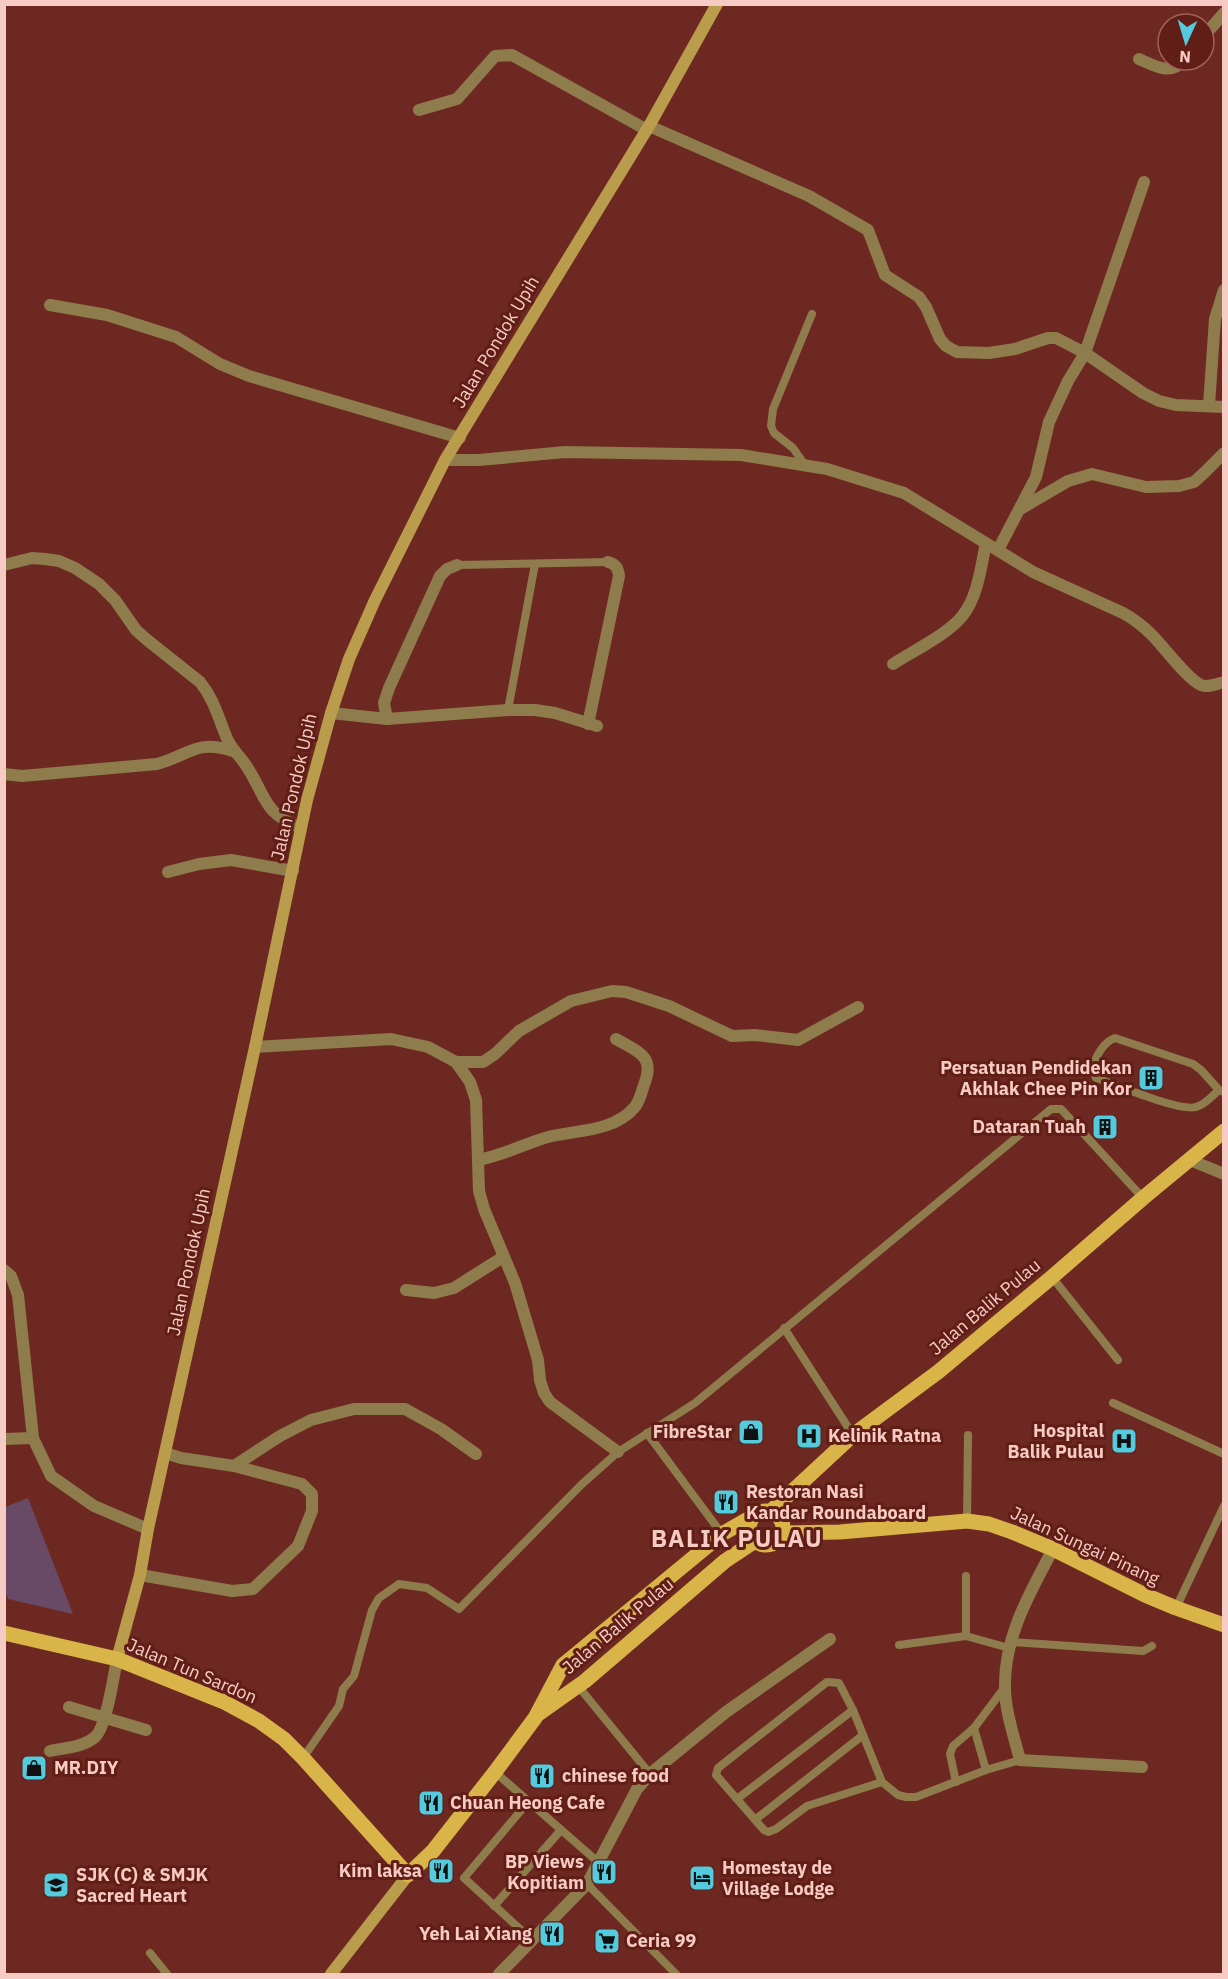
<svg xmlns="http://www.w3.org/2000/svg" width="1228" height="1979" font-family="'IBM Plex Sans',sans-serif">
<rect width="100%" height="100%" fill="#6d2921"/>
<!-- garden -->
<path fill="#684966" d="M 28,1498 L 73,1614 L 8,1599 L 4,1589 L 5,1507 Z"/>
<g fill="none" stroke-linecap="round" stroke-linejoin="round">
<!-- lane -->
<g stroke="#8e7c4c" stroke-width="8">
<path d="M 805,465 L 793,448 L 774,433 L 771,426 L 773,409 L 812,314"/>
<path d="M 457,565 L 608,562"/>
<path d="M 508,710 L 535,564"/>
<path d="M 1219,1090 L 1201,1070 L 1193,1064 L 1115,1038 C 1103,1042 1097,1056 1092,1067 L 1096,1078 C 1115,1084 1179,1112 1196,1107 C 1205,1105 1212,1096 1219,1090 L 1224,1092"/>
<path d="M 1052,1277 L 1118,1360"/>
<path d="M 784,1328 L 853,1435"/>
<path d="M 1113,1403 L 1224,1454"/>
<path d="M 647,1433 L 722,1534"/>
<path d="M 967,1521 L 968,1435"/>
<path d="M 966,1576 L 966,1636"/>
<path d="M 1176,1608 L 1224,1506"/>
<path d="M 1011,1642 L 1143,1651 L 1152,1646"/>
<path d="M 899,1645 L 966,1636 L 1009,1648"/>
<path d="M 578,1686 L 650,1774"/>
<path d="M 974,1728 L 986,1770"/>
<path d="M 303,1758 L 339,1706 L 343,1689 L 354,1676 L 372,1610 L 379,1598 L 399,1584 L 427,1588 L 459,1609 L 581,1485 L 618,1452 L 695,1403 L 1051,1109 L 1061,1109 L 1143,1198"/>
<path d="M 495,1772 L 598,1862"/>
<path d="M 882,1782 L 807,1806 L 776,1829 L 768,1832 L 764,1830 L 716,1775 L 718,1768 L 827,1682 L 839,1683 L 853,1710 L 882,1782 L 898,1795 L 906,1797 L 916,1797 L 986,1770 L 1020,1760"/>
<path d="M 956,1782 L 950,1754 L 953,1746 L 974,1728 L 1005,1687"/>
<path d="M 737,1799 L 853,1710"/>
<path d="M 529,1801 L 464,1878 L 532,1940"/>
<path d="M 756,1819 L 863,1735"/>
<path d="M 587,1884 L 676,1974"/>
<path d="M 494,1906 L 561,1830"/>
<path d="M 150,1953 L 167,1974"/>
</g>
<!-- street -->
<g stroke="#8e7c4c" stroke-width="12">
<path d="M 1204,36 L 1224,13"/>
<path d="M 1139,59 C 1155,66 1171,76 1184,60"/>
<path d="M 419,110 L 457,99 L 495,56 L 512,55 L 647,130"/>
<path d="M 649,126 L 809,196 L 868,230 L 885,275 L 919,297 L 926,307 L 940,339 L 946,346 L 957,352 L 989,353 L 1015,349 L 1048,338 L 1056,338 L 1085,353 L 1143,393 L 1159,401 L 1176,405 L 1224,407"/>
<path d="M 50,305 L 107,315 L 176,337 L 220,364 L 249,376 L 460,438"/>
<path d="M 1209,405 L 1215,319 L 1224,290"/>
<path d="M 445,460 L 479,460 L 565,452 L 741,455 L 827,469 L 904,493 L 1033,572 L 1123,613 C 1134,619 1143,626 1152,635 C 1163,646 1188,680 1201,685 C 1208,688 1216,684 1224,682"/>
<path d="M 1022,508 L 1068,481 L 1092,474 L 1146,487 L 1179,486 L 1194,482 L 1204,473 L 1224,453"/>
<path d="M 998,550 L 1036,477 L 1049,422 L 1068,381 L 1085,353 L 1144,182"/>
<path d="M 4,565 L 32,558 L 45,559 L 59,561 L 75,568 L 99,584 L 115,600 L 136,630 L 146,639 L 200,682 C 214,699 218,717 226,736 C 231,750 240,755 247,767 C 267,798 263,813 301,828"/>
<path d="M 893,664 C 913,651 950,633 963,615 C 978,596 981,566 986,543"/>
<path d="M 331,713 L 387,719 L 508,710 L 535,710 L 555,713 L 597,726"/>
<path d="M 387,719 L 384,703 L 389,688 L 440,576 L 447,569 L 457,565"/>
<path d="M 588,724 L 619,576 C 618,568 616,564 608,562"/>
<path d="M 4,774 L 22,776 L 157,764 C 190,755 196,739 233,751"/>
<path d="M 168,872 L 199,864 L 231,860 L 293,871"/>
<path d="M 255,1047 L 391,1039 L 428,1047 L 456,1062 L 470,1082 L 476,1100 L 479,1191 L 484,1209 L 515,1283 L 538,1360 L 540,1380 L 544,1393 L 550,1402 L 618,1452"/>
<path d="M 456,1062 L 483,1062 L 495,1054 L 519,1031 L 571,1001 L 612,991 L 626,992 L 669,1006 L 732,1036 L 755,1035 L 798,1040 L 858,1007"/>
<path d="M 478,1160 C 504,1155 524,1144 548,1137 C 576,1130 613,1132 634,1108 C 640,1102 642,1090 645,1082 C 655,1055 636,1051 616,1039"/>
<path d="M 1190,1160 L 1224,1174"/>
<path d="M 4,1270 L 11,1276 L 18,1295 L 33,1438 L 51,1476 L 94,1506 L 148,1529"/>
<path d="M 406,1290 L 434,1293 L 454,1288 L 503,1257"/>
<path d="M 4,1439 L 33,1438"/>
<path d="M 234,1466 L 280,1436 L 311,1420 L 354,1409 L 405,1409 L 441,1429 L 476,1454"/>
<path d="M 1053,1549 C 1030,1593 1004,1636 1005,1687 C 1005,1711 1014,1736 1020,1760 L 1142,1767"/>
<path d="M 140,1575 L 232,1591 L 253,1589 L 298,1546 L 312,1511 L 312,1494 L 302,1484 L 234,1466 L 181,1458 L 165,1453"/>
<path d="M 69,1707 L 146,1730"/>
<path d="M 50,1751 C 64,1748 84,1747 95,1737 C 106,1728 114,1675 117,1659"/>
<path d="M 499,1974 L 587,1884 L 637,1789 L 650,1774 L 726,1712 L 830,1639"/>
</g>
<!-- secondary -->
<g stroke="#b99c4c" stroke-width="12">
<path d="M 117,1659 L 140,1575 L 148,1529 L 255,1047 L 307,800 L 331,713 L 349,659 L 375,600 L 445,460 L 649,126 L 717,4"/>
<path d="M 331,1974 L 408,1875"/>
</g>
<!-- primary -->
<g stroke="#d9b448" stroke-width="15">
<circle cx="766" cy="1528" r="17"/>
<path d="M 771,1511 L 853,1435 L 938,1372 L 1052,1277 L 1143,1198 L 1224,1131"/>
<path d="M 782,1533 L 840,1532 L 967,1521 L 989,1524 L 1012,1532 L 1053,1549 L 1145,1595 L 1176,1608 L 1224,1625"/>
<path d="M 4,1633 L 117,1659 L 224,1702 L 259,1721 L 284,1739 L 303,1758 L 408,1875 L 433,1851 L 495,1772 L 535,1718 L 563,1665 L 722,1534 L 755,1515"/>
<path d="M 537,1715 L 585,1681 L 725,1561 L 755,1541"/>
</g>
</g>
<!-- icons -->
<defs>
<g id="building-square" transform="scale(1.35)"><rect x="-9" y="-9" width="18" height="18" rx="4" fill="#54cadd" stroke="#611e16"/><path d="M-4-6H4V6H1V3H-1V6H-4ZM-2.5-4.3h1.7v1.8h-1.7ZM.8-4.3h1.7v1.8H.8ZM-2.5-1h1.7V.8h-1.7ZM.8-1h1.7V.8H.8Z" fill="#111"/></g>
<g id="shop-square" transform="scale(1.35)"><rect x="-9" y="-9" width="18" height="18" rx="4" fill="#54cadd" stroke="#611e16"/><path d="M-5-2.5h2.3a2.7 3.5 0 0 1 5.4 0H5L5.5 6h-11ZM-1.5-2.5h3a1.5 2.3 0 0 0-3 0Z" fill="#111"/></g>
<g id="hospital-square" transform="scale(1.35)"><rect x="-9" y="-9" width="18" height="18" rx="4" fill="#54cadd" stroke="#611e16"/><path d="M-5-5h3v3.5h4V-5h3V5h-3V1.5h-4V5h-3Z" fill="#111"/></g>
<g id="restaurant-square" transform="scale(1.35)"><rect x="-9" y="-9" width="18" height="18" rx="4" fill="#54cadd" stroke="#611e16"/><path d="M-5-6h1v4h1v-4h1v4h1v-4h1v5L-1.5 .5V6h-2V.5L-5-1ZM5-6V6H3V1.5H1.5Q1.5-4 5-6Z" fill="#111"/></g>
<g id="hotel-square" transform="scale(1.35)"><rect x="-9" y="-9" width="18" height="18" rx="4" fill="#54cadd" stroke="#611e16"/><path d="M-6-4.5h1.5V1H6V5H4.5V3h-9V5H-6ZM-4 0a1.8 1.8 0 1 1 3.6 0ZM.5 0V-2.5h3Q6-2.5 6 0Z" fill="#111"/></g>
<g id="school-square" transform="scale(1.35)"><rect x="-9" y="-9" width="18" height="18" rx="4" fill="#54cadd" stroke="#611e16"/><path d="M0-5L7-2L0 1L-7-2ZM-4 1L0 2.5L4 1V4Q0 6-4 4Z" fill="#111"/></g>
<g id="supermarket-square" transform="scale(1.35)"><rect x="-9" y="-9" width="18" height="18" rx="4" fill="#54cadd" stroke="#611e16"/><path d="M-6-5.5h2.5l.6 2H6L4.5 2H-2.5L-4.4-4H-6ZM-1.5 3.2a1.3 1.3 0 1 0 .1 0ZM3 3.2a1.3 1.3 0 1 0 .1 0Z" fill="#111"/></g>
</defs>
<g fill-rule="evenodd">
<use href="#building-square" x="1151" y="1078"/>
<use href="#building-square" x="1105" y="1127"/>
<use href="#shop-square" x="751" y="1432"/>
<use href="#hospital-square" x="809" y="1436"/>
<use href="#hospital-square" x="1124" y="1441"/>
<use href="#restaurant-square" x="726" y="1502"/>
<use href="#shop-square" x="34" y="1768"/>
<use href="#restaurant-square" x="542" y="1776"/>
<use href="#restaurant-square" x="431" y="1803"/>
<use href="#restaurant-square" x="441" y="1871"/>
<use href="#restaurant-square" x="604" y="1872"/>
<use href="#hotel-square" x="702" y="1878"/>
<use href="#school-square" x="56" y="1885"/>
<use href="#restaurant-square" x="552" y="1934"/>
<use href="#supermarket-square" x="607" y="1941"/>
</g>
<g text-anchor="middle" stroke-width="6" stroke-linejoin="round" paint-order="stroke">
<!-- street labels -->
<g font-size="18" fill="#f6cbc4" stroke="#611e16">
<text transform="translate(496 342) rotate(-59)" y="6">Jalan Pondok Upih</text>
<text transform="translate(294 787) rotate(-77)" y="6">Jalan Pondok Upih</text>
<text transform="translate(189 1262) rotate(-78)" y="6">Jalan Pondok Upih</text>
<text transform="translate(985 1307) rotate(-40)" y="6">Jalan Balik Pulau</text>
<text transform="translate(1085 1546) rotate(25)" y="6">Jalan Sungai Pinang</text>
<text transform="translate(618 1626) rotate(-40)" y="6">Jalan Balik Pulau</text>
<text transform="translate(192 1671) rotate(23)" y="6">Jalan Tun Sardon</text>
</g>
<!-- poi labels -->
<g font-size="18" font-weight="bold" fill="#f6cbc4" stroke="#611e16" text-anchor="start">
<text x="1132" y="1074" text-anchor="end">Persatuan Pendidekan<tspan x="1132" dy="21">Akhlak Chee Pin Kor</tspan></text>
<text x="1086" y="1133" text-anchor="end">Dataran Tuah</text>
<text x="1104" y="1437" text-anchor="end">Hospital<tspan x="1104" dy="21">Balik Pulau</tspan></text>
<text x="732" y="1438" text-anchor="end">FibreStar</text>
<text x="828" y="1442">Kelinik Ratna</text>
<text x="746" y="1498">Restoran Nasi<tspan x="746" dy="21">Kandar Roundaboard</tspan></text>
<text x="54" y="1774">MR.DIY</text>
<text x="562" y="1782">chinese food</text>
<text x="450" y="1809">Chuan Heong Cafe</text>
<text x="584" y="1868" text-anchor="end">BP Views<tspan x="584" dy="21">Kopitiam</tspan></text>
<text x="722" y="1874">Homestay de<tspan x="722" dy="21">Village Lodge</tspan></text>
<text x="422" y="1877" text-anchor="end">Kim laksa</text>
<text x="76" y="1881">SJK (C) &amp; SMJK<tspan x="76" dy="21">Sacred Heart</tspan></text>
<text x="532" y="1940" text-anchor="end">Yeh Lai Xiang</text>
<text x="626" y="1947">Ceria 99</text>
</g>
<!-- district labels -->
<g font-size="24" font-weight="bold" letter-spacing="1.5" fill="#f6cbc4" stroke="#611e16">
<text x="737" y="1547">BALIK PULAU</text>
</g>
</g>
<!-- border -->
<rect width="1228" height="1979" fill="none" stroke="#f6cbc4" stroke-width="12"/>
<!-- north arrow -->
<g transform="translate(1186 42) rotate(184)"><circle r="28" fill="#611e16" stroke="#9d635c" stroke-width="1.5"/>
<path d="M0-4.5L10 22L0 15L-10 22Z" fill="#54cadd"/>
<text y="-9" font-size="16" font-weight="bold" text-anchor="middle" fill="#f6cbc4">N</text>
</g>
</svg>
